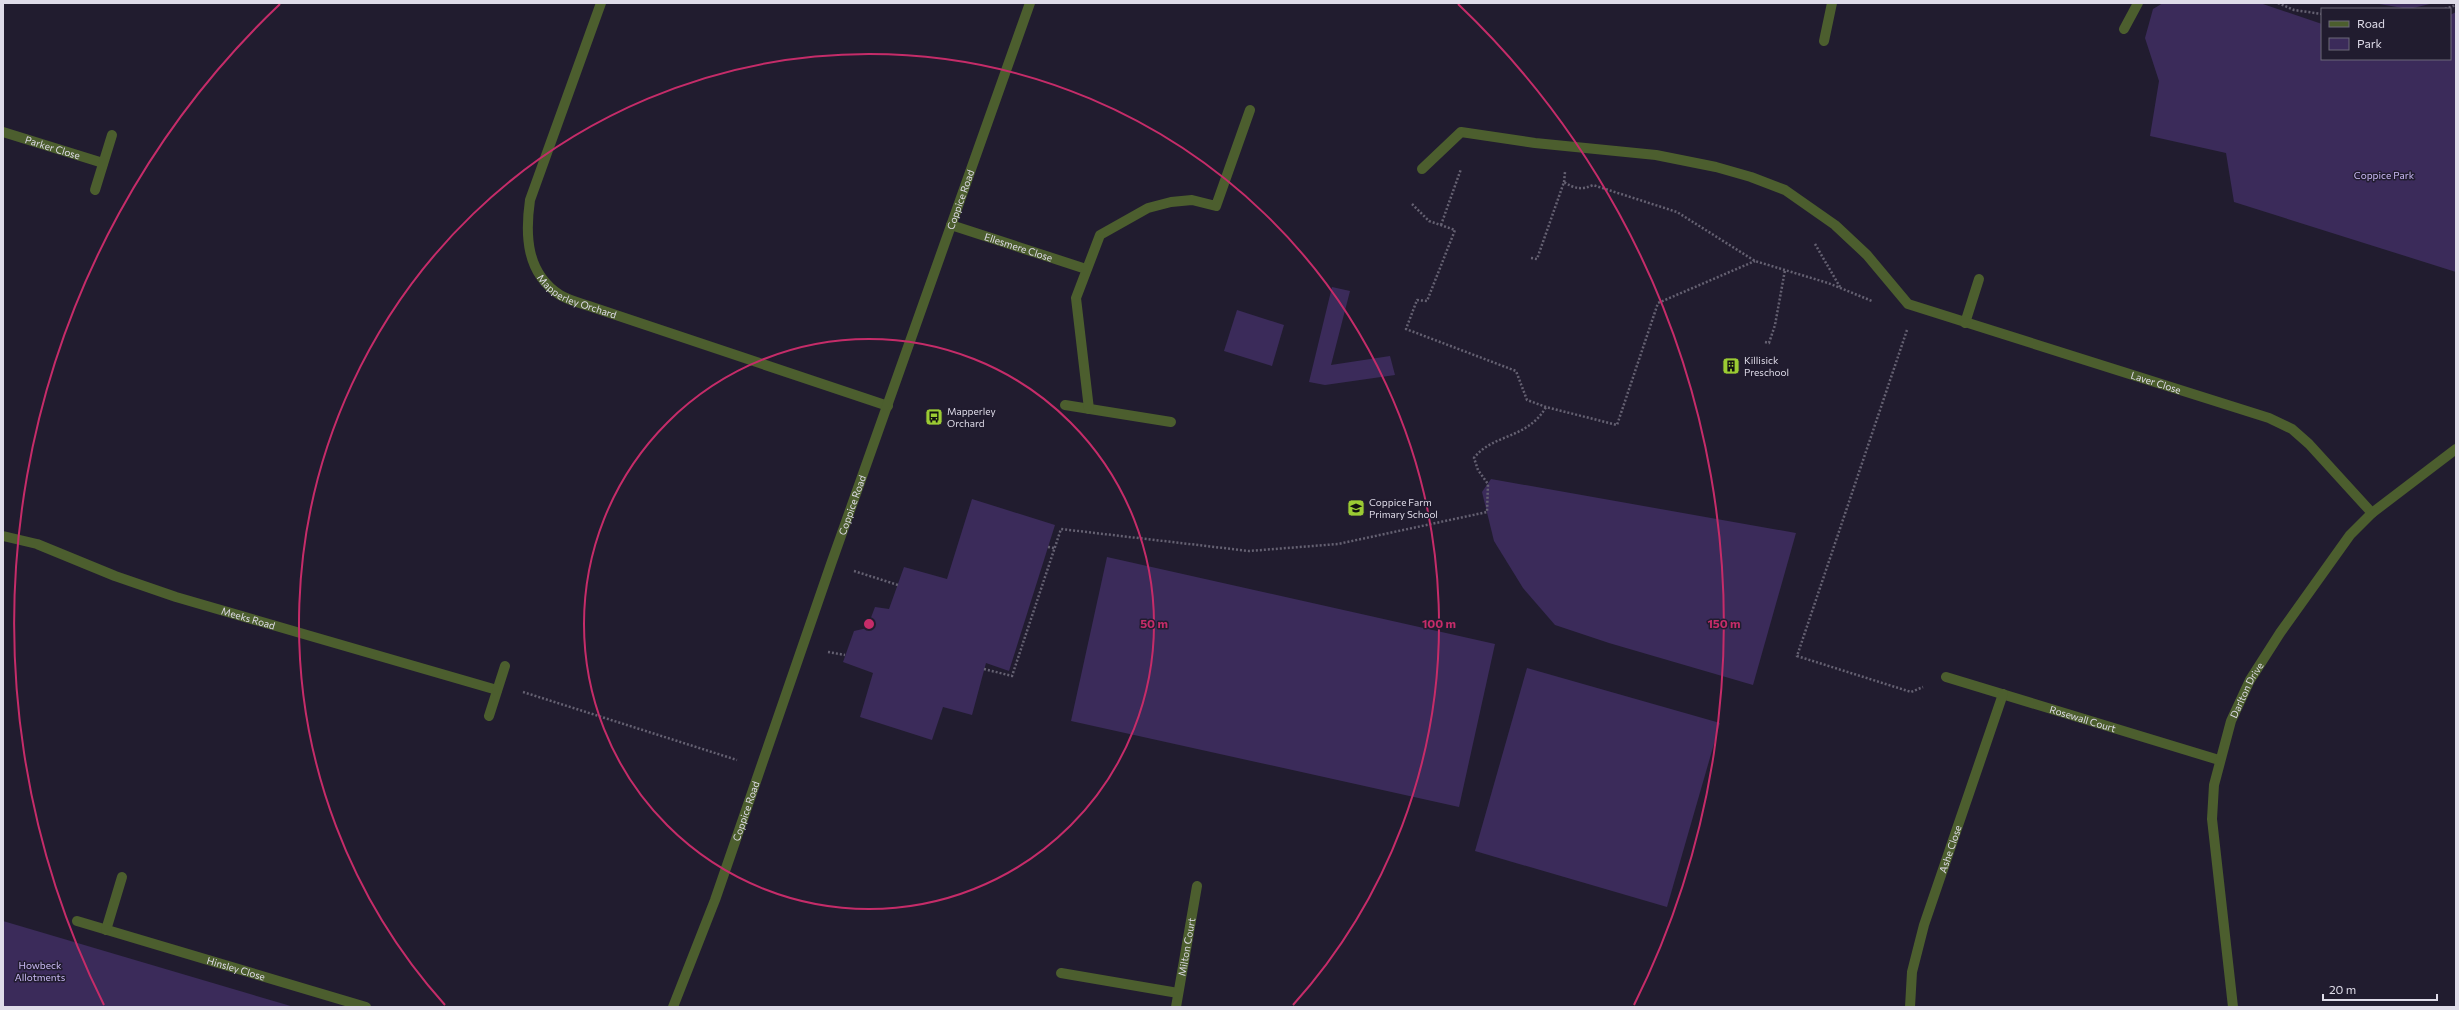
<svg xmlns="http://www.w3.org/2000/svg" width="2459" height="1010" font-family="Commissioner,sans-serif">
<rect width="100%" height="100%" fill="#211c2f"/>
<!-- green -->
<g fill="#3b2b5a">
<path d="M 2163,3 L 2260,3 L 2322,24 L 2322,59 L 2450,59 L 2450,15 L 2456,12 L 2456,272 L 2234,202 L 2226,153 L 2150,136 L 2159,81 L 2145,38 L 2153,9 Z"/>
<path d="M 2373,3 L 2434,3 L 2409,9 Z"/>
<path d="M 1332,287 L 1350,291 L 1331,365 L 1390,356 L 1395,375 L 1325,385 L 1309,382 Z"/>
<path d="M 1237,310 L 1284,325 L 1272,366 L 1224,351 Z"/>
<path d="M 1491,479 L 1796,533 L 1753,685 L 1609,643 L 1555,625 L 1523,588 L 1494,541 L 1482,492 Z"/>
<path d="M 972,499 L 1055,525 L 1009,671 L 986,663 L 972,715 L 943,707 L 932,740 L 860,717 L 873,673 L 843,662 L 854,631 L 867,628 L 875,607 L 889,609 L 904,567 L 947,579 Z"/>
<path d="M 1107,557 L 1495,644 L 1459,807 L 1071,721 Z"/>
<path d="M 1527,668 L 1720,723 L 1667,907 L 1475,851 Z"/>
<path d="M 3,921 L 294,1007 L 3,1007 Z"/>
</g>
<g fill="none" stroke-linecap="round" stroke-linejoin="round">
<!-- path -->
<g stroke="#656172" stroke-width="2.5" stroke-dasharray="2 2" stroke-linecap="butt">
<path d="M 2278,3 L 2294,10 L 2322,14"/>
<path d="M 2445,9 L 2456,5"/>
<path d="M 1564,182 L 1565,172"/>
<path d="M 1412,204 L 1429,221 L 1455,230 L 1427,301 L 1417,300 L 1406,329 L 1516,371 L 1527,400 L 1546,407 L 1617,425 L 1658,303 L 1755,261"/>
<path d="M 1441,225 L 1461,169"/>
<path d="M 1815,244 L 1840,287"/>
<path d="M 1531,258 L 1537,259 L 1564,182 C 1575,189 1582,190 1593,185 L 1677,212 L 1755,261 L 1828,283 L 1872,301"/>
<path d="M 1907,330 L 1797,656 L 1911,692 L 1923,687"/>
<path d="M 1765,342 L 1769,343 L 1775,325 L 1785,270"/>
<path d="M 1048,547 L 1054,548"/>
<path d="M 854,571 L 898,585"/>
<path d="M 828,652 L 845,655"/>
<path d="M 984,669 L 1012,676 L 1061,529 L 1249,551 L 1338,544 L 1487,512 L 1488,484 L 1478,470 L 1474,458 C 1492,434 1528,439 1546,407"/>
<path d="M 523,692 L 737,760"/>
</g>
<!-- minor -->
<g stroke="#4c5e2e" stroke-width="10">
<path id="s1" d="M 601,3 L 530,200 C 525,235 526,273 560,295 C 568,300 580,303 589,306 L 888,406"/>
<path d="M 2124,29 L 2138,3"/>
<path d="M 1824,41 L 1832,3"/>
<path id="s2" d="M 3,132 L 103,163"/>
<path id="s3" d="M 1422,169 L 1461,132 L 1535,143 L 1656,155 L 1716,167 L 1751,177 L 1785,190 L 1835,225 L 1867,255 L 1908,304 L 2269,418 L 2292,429 L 2309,444 L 2372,513"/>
<path d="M 95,190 L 112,135"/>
<path id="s4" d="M 951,225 L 1086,269"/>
<path d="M 1965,323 L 1979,279"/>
<path d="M 1065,405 L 1171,422"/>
<path d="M 1089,409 L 1076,298 L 1100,235 L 1148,208 L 1171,202 L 1192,200 L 1216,206 L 1250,110"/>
<path id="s5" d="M 3,536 L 37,544 L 115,576 L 176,597 L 497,690"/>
<path id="s6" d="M 1946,677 L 2219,760"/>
<path d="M 489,716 L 505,666"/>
<path id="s7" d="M 77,921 L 366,1007"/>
<path d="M 106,930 L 122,877"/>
<path d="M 1061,973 L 1178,993"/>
<path id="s8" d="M 673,1007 L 715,900 L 831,564 L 1030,3"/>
<path id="s9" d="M 1176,1007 L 1197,886"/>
<path id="s10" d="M 1910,1007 L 1912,972 L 1924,925 L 2003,694"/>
<path id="s11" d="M 2233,1007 L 2212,819 L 2214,785 L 2231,721 L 2250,680 L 2280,633 L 2350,535 L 2372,513 L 2456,449"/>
</g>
</g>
<!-- distance rings -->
<g fill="none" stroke="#c52c69" stroke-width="2">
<circle cx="869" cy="624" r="285"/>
<path d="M445 1005A570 570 0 1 1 1293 1005"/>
<path d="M104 1005A855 855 0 0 1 280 4M1458 4A855 855 0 0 1 1634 1005"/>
</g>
<!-- icons -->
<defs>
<g id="building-square" transform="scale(0.9)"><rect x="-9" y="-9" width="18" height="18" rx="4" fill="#9bcb33" stroke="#211c2f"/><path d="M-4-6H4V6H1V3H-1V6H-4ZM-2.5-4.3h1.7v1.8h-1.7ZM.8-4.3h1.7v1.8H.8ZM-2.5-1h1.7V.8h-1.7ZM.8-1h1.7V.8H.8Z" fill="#111"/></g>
<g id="bus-square" transform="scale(0.9)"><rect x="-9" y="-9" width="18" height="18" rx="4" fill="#9bcb33" stroke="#211c2f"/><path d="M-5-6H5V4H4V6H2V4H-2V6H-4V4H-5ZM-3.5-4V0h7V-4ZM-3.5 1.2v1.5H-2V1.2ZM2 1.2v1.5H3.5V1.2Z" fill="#111"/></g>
<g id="school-square" transform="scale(0.9)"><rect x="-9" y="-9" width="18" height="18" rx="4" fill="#9bcb33" stroke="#211c2f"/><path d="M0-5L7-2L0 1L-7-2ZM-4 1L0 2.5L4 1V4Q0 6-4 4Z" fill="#111"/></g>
</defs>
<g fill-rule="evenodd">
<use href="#building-square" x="1731" y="366"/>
<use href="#bus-square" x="934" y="417"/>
<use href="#school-square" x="1356" y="508"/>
</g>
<g text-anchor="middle" stroke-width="3" stroke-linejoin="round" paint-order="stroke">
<!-- street labels -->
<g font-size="10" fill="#dfdce9" stroke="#211c2f">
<text dy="4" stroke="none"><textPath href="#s2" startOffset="52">Parker Close</textPath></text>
<text dy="4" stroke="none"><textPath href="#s8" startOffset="857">Coppice Road</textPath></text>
<text dy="4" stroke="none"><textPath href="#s4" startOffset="71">Ellesmere Close</textPath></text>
<text dy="4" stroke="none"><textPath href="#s1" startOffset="331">Mapperley Orchard</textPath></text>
<text dy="4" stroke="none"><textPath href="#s3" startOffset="813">Laver Close</textPath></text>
<text dy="4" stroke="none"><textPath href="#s8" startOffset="533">Coppice Road</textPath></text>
<text dy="4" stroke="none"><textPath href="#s5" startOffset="259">Meeks Road</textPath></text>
<text dy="4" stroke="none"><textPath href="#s11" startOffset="324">Darlton Drive</textPath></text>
<text dy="4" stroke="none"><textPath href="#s6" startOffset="143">Rosewall Court</textPath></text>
<text dy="4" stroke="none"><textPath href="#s8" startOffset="209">Coppice Road</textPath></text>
<text dy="4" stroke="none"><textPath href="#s10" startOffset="164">Ashe Close</textPath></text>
<text dy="4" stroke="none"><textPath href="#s9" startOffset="61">Milton Court</textPath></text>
<text dy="4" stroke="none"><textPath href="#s7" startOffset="166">Hinsley Close</textPath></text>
</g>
<!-- park labels -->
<g font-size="10" fill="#c9b9f3" stroke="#211c2f">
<text x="2384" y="179">Coppice Park</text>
<text x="40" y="969">Howbeck<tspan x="40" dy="12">Allotments</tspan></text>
</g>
<!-- poi labels -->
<g font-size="10" fill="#dfdce9" stroke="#211c2f" text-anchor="start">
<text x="1744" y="364">Killisick<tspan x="1744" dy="12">Preschool</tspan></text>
<text x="947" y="415">Mapperley<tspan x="947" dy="12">Orchard</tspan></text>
<text x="1369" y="506">Coppice Farm<tspan x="1369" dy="12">Primary School</tspan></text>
</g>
</g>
<circle cx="869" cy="624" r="6" fill="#c52c69" stroke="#211c2f" stroke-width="2"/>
<g font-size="12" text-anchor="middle" font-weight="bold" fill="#c52c69" stroke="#211c2f" stroke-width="3" stroke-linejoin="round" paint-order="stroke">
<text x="1154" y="628">50 m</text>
<text x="1439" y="628">100 m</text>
<text x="1724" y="628">150 m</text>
</g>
<!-- border -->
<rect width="2459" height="1010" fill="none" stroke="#dfdce9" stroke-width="8"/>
<!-- legend -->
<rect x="2321" y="8" width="130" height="52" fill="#211c2f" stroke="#6d6979"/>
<rect x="2329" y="21" width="20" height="6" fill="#4c5e2e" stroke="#6d6979"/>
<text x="2357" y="28" font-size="12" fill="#dfdce9">Road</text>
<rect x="2329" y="38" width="20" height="12" fill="#3b2b5a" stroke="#6d6979"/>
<text x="2357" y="48" font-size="12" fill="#dfdce9">Park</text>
<!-- scale -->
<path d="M2323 994v6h114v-6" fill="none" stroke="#dfdce9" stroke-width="2"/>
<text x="2329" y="994" font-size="12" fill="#dfdce9" stroke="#211c2f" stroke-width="3" paint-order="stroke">20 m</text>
</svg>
